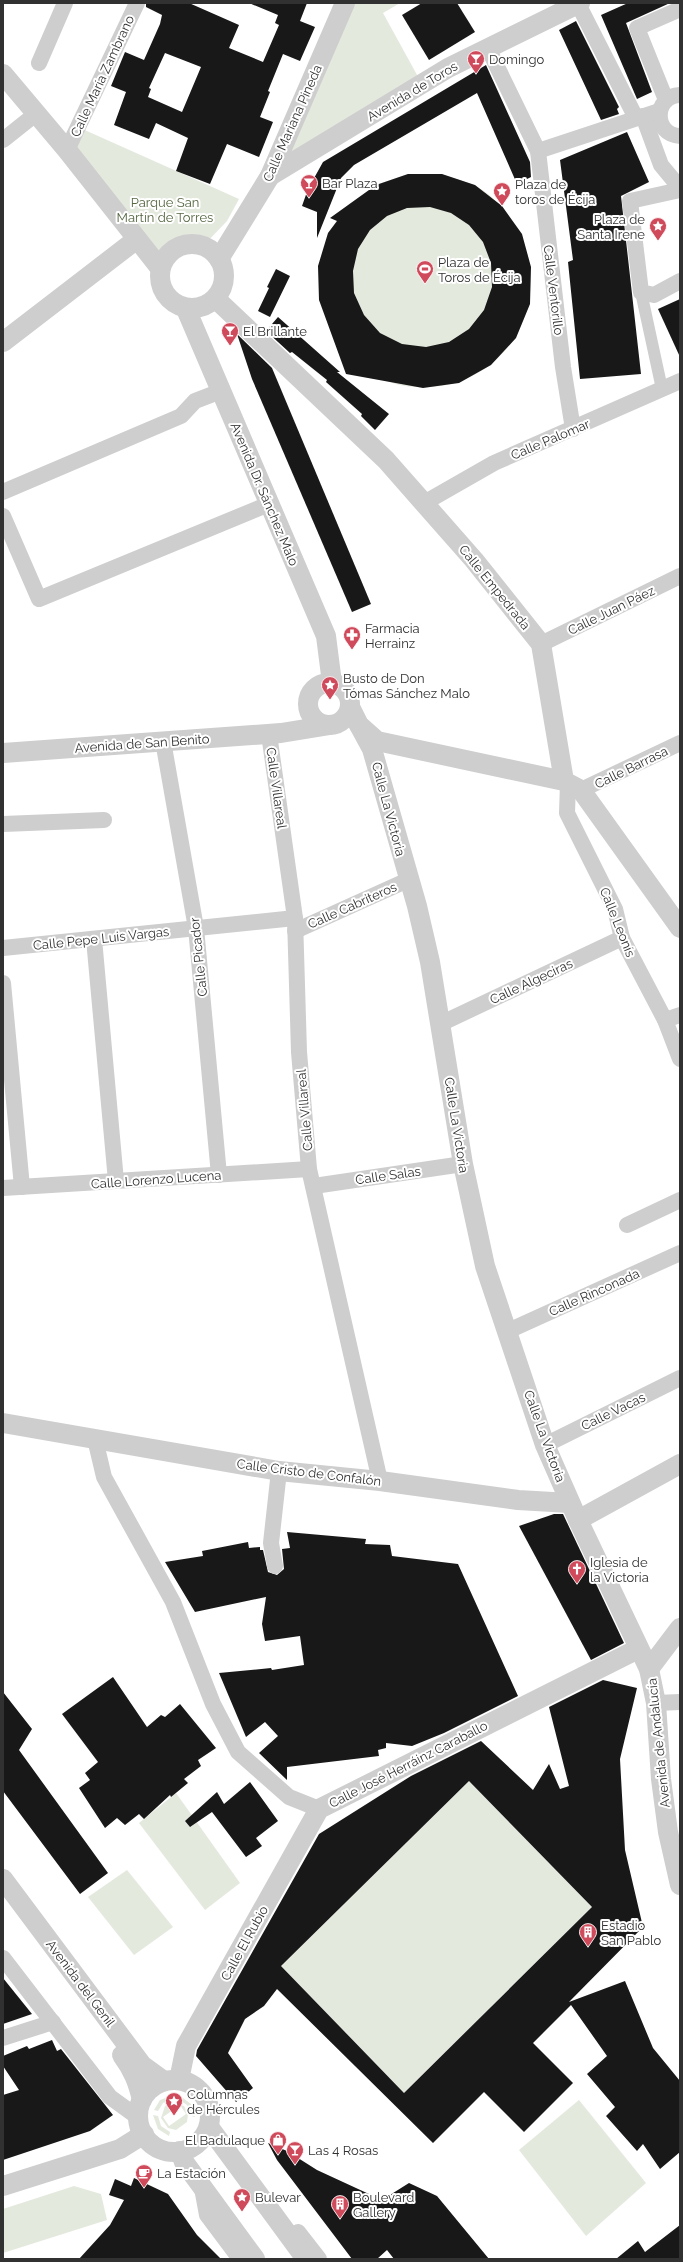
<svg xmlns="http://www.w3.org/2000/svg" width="683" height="2262" font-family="Raleway,sans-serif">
<rect width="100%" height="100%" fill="#fff"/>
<!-- green -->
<g fill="#e4e9de" fill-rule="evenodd">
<path d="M 345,3 L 400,3 L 383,13 L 422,84 L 270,176 Z"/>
<path d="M 78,127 L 239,199 L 227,221 L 203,246 C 186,243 176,246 165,258 L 67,150 Z"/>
<path d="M 408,174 C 434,174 449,175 473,185 C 488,191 502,206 511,219 C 556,284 520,373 441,386 C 423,388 404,388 387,381 C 376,377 366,369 356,363 L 328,233 L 348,205 L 376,185 Z"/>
<path d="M 469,1781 L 592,1907 L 404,2093 L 281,1966 Z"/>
<path d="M 176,1793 L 240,1883 L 205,1910 L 139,1823 Z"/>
<path d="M 127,1870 L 173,1927 L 134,1955 L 88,1897 Z"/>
<path d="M 174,2095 L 174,2099 L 163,2103 L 158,2111 L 154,2110 L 160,2100 Z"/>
<path d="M 179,2095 L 191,2104 L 195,2117 L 191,2116 L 187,2105 L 178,2099 Z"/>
<path d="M 579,2100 L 646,2183 L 586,2236 L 519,2150 Z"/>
<path d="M 172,2102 L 184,2106 L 188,2114 L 187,2122 L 176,2130 L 168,2128 L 161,2118 L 165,2106 ZM 180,2105 L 186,2114 L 169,2126 L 163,2117 Z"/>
<path d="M 153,2115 L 158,2116 L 161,2126 L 170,2132 L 169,2136 L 158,2129 Z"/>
<path d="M 74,2186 L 101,2194 L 107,2220 L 3,2253 L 3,2209 Z"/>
</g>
<!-- building -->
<g fill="#181818" fill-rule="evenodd">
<path d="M 146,3 L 189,3 L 239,25 L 229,48 L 263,62 L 279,25 L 275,23 L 278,15 L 249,3 L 307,3 L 300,21 L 315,27 L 300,61 L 283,54 L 268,91 L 270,92 L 260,117 L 273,122 L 259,157 L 227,144 L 210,184 L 176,171 L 188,138 L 156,123 L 149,139 L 114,125 L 126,92 L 111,86 L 125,52 L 144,60 L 160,24 L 162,15 L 146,7 ZM 165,53 L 201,67 L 182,112 L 148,97 L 151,89 L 149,88 Z"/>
<path d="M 422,3 L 457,3 L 475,32 L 429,60 L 402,15 Z"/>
<path d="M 628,3 L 670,3 L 626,23 L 652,92 L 637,99 L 601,15 Z"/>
<path d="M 576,21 L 619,107 L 617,109 L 619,114 L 601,120 L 559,30 Z"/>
<path d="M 486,65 L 530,162 L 531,177 L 517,184 L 477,93 L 354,165 L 341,178 L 317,238 L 317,212 L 302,206 L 308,189 L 323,162 Z"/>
<path d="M 627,132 L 649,182 L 621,196 L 641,374 L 580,379 L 568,262 L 573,260 L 560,160 Z"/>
<path d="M 408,174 L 442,174 L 475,185 L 502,206 L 522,234 L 531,267 L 530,304 L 516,338 L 491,365 L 459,383 L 423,388 L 346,374 L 319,300 L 318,266 L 328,233 L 337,221 L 330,218 L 376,185 ZM 430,207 L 451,213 L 469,225 L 483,242 L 491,263 L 492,287 L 484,310 L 469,329 L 449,342 L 426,347 L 402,344 L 380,333 L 364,315 L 354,293 L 353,271 L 358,249 L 370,230 L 387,216 L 407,208 Z"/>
<path d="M 276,269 L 290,276 L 270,317 L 258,311 L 269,288 L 267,287 Z"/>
<path d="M 680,299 L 680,357 L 658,309 Z"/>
<path d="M 278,317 L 340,372 L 337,372 L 389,414 L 375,430 L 361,416 L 362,414 L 326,382 L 327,380 L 292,352 L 290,353 L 266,331 Z"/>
<path d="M 237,334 L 272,368 L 371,604 L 352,612 L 252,379 Z"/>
<path d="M 554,1514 L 563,1514 L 624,1643 L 591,1660 L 519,1526 Z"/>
<path d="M 287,1532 L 366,1539 L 365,1544 L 390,1545 L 392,1556 L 458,1564 L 518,1696 L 444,1733 L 412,1746 L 386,1743 L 386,1748 L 378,1750 L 379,1756 L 287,1767 L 287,1780 L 259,1753 L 278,1736 L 265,1722 L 246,1737 L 219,1673 L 271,1668 L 272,1670 L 304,1665 L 300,1636 L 265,1641 L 262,1624 L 266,1597 L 195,1612 L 165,1562 L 203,1556 L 202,1551 L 248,1542 L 249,1548 L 260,1547 L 260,1550 L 263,1550 L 268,1572 L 277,1575 L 284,1569 L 282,1549 L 290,1548 Z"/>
<path d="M 113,1677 L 147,1727 L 161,1715 L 165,1717 L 180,1704 L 216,1748 L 198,1760 L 201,1766 L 184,1779 L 188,1783 L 171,1797 L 170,1795 L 144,1819 L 139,1814 L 125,1825 L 117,1818 L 105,1828 L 79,1788 L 90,1780 L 85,1773 L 98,1762 L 62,1714 Z"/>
<path d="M 603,1680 L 637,1688 L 620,1759 L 625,1850 L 643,1927 L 569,2002 L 625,1981 L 653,2048 L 680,2081 L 680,2152 L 660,2169 L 643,2144 L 637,2151 L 606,2116 L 615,2107 L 587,2074 L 607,2056 L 571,2005 L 533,2043 L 573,2083 L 524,2132 L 484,2092 L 433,2143 L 277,1989 L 264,2006 L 245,2019 L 228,2053 L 253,2088 L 236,2102 L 196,2056 L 197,2050 L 319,1834 L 411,1776 L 481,1741 L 533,1790 L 549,1764 L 560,1789 L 569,1786 L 549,1707 ZM 469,1781 L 592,1907 L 404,2093 L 281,1966 Z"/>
<path d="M 3,1692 L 32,1729 L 19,1750 L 108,1873 L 80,1894 L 3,1791 Z"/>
<path d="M 250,1782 L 278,1821 L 256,1838 L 262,1846 L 246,1857 L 212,1812 L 190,1827 L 185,1821 L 217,1792 L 224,1804 Z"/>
<path d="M 3,1978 L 32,2014 L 3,2024 Z"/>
<path d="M 52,2040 L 57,2051 L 61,2049 L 113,2115 L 90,2131 L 3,2160 L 3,2095 L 19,2090 L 3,2066 L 3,2056 L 27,2046 L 29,2049 Z"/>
<path d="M 268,2143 L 287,2151 L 317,2170 L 382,2200 L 409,2183 L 437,2196 L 489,2259 L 394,2259 L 387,2250 L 377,2259 L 352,2259 L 277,2160 Z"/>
<path d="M 134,2178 L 168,2194 L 197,2235 L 221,2259 L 79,2259 L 110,2225 L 124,2200 L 109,2195 L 115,2179 L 131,2186 Z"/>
<path d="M 680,2225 L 680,2259 L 616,2259 L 638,2241 L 645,2252 Z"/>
</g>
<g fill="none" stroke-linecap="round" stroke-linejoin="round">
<!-- pedestrian -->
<path stroke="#cecece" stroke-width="12" d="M 641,292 L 662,389"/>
<!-- minor -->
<g stroke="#cecece" stroke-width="16">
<path d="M 578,4 L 636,118"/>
<path d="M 488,48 L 538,151 L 563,367 L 573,429"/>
<path d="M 39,63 L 65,3"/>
<path d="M 680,95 C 653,96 653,135 680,136"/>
<path d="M 666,100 L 637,28 L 680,9"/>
<path d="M 643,116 L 661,165 L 680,188"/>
<path d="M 3,140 L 37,113"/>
<path d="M 67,150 L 137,3"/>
<path d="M 538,151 L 659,111"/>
<path d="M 680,190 L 630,201 L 641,292 L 654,295 L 680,281"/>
<path d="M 3,492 L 181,416 L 195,401 L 221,391"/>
<path d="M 424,503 L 494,463 L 680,381"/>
<path d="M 3,516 L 39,599 L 269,504"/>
<path d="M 541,644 L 680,576"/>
<path d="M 269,734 L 295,918 L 299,1052 L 309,1169 L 380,1481"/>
<path d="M 163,741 L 196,928 L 219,1175"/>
<path d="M 568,783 L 567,813 L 615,909 L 622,938 L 665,1020 L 680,1059"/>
<path d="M 581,790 L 680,743"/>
<path d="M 3,824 L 104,820"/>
<path d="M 295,931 L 408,880"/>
<path d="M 94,939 L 116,1181"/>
<path d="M 3,948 L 295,918"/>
<path d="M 3,983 L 22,1187"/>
<path d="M 665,1020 L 680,1015"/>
<path d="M 440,1024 L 622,938"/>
<path d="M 314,1186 L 463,1164"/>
<path d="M 3,1188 L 309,1169"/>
<path d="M 627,1225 L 680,1200"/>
<path d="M 508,1331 L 680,1253"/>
<path d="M 95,1439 L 104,1477 L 173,1602 L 213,1704 L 238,1752 L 289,1797 L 319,1809"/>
<path d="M 545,1445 L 680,1378"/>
<path d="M 275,1566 L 271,1543 L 279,1471"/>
<path d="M 656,1703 L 680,1702"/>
<path d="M 3,1958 L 110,2097 L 139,2118"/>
<path d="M 3,2038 L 53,2022"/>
<path d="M 202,2188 L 207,2215 L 240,2259"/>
<path d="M 298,2232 L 319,2259"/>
</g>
<!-- tertiary -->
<g stroke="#cecece" stroke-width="20">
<path d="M 3,74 L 67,150 L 160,268"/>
<path d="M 270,176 L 448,68 L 580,3"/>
<circle cx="192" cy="276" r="32"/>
<path d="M 219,259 L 270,176 L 345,3"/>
<path d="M 216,299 L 386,460 L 474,560 L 541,644 L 564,781 L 581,790 L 680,928"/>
<path d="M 186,309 L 326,636 L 332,683"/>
<path d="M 3,342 L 137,239"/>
<circle cx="329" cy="704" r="21"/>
<path d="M 350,707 L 359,725 L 377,741 L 564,781"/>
<path d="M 359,725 L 372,749 L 417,906 L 430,962 L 463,1164 L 485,1266 L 545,1445 L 578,1520 L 649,1669 L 656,1703 L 661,1779 L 668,1832 L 680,1885"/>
<path d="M 3,753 L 281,733 L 330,725"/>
<path d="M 3,1423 L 279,1471 L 380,1481 L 518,1500 L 570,1503"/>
<path d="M 578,1520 L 680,1464"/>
<path d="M 649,1669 L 680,1628"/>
<path d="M 3,1879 L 142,2065 L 164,2081"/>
<path d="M 122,2055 C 133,2070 138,2082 142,2100"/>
<path d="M 179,2080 L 186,2046 L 319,1809 L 638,1649"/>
<circle cx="174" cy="2116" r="36"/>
<path d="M 209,2127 L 306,2259"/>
<path d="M 180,2151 L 184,2162 L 255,2259"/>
<path d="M 3,2186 L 120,2149 L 144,2134"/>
</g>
</g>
<!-- icons -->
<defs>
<g id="bar-pin" transform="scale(0.9)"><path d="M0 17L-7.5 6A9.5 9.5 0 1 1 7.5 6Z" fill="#cf4b5b" stroke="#fff"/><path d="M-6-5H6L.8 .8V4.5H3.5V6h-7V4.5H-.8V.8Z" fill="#fff"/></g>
<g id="sight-pin" transform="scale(0.9)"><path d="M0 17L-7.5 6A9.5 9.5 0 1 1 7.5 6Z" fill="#cf4b5b" stroke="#fff"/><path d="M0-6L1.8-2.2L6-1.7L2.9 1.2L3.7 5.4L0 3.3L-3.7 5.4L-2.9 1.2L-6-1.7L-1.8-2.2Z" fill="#fff"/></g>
<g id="stadium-pin" transform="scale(0.9)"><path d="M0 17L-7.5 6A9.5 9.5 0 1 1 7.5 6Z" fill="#cf4b5b" stroke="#fff"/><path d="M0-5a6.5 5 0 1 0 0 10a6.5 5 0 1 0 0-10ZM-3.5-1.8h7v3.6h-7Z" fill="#fff"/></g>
<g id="pharmacy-pin" transform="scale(0.9)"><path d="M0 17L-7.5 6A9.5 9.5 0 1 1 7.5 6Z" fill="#cf4b5b" stroke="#fff"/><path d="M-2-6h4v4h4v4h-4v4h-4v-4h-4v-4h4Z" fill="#fff"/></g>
<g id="church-pin" transform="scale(0.9)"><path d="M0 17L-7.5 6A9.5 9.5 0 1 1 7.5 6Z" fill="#cf4b5b" stroke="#fff"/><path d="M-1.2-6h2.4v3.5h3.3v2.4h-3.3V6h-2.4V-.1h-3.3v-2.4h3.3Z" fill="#fff"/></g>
<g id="building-pin" transform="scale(0.9)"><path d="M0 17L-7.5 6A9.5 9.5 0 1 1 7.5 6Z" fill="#cf4b5b" stroke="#fff"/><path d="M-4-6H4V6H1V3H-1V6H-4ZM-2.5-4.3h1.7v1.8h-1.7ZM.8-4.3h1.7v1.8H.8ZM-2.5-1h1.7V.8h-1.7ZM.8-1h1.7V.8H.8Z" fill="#fff"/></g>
<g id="shop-pin" transform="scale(0.9)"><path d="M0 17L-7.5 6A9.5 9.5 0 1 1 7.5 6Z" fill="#cf4b5b" stroke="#fff"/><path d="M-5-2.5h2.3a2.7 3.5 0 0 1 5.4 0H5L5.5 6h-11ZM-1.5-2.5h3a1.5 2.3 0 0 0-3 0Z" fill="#fff"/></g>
<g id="cafe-pin" transform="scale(0.9)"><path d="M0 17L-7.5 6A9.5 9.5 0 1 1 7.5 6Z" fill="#cf4b5b" stroke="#fff"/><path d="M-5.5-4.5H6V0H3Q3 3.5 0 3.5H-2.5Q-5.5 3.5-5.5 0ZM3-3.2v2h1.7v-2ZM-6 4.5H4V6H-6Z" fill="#fff"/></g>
</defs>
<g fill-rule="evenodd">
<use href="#bar-pin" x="476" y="59"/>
<use href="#bar-pin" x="309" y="183"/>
<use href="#sight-pin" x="502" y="191"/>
<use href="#sight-pin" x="658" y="226"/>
<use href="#stadium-pin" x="425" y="269"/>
<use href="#bar-pin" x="230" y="331"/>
<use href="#pharmacy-pin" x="352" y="635"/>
<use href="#sight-pin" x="330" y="685"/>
<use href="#church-pin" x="577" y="1569"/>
<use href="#building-pin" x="588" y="1932"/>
<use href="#sight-pin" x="174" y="2101"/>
<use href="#shop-pin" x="278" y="2140"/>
<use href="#bar-pin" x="295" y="2150"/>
<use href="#cafe-pin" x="144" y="2173"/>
<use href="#sight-pin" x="242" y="2197"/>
<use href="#building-pin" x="340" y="2204"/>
</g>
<g text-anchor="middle" stroke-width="4" stroke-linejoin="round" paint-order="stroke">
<!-- poi labels -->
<g font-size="13" fill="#313131" stroke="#fff" text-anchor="start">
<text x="489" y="64">Domingo</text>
<text x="322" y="188">Bar Plaza</text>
<text x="515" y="189">Plaza de<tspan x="515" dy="15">toros de Écija</tspan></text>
<text x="645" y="224" text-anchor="end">Plaza de<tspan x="645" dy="15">Santa Irene</tspan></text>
<text x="438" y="267">Plaza de<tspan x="438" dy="15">Toros de Écija</tspan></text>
<text x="243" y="336">El Brillante</text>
<text x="365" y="633">Farmacia<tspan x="365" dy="15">Herrainz</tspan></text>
<text x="343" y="683">Busto de Don<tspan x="343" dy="15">Tómas Sánchez Malo</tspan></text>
<text x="590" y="1567">Iglesia de<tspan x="590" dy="15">la Victoria</tspan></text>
<text x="601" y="1930">Estadio<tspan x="601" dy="15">San Pablo</tspan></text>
<text x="187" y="2099">Columnas<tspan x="187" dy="15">de Hércules</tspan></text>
<text x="265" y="2145" text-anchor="end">El Badulaque</text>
<text x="308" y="2155">Las 4 Rosas</text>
<text x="157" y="2178">La Estación</text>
<text x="255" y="2202">Bulevar</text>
<text x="353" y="2202">Boulevard<tspan x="353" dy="15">Gallery</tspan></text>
</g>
<!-- street labels -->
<g font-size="13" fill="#313131" stroke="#fff">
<text transform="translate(102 76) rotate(-65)" y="5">Calle María Zambrano</text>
<text transform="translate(412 91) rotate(-31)" y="5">Avenida de Toros</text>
<text transform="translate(292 123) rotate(-66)" y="5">Calle Mariana Pineda</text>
<text transform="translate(554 290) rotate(83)" y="5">Calle Ventorillo</text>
<text transform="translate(550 439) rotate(-23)" y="5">Calle Palomar</text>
<text transform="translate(265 494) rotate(67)" y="5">Avenida Dr. Sánchez Malo</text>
<text transform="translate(495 587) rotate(51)" y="5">Calle Empedrada</text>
<text transform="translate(611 610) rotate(-26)" y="5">Calle Juan Páez</text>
<text transform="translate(142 743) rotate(-4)" y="5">Avenida de San Benito</text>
<text transform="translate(631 767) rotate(-26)" y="5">Calle Barrasa</text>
<text transform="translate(277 788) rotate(82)" y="5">Calle Villareal</text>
<text transform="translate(389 809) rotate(75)" y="5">Calle La Victoria</text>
<text transform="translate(352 905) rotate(-24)" y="5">Calle Cabriteros</text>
<text transform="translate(618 922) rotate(68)" y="5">Calle Leonís</text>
<text transform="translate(101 938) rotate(-6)" y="5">Calle Pepe Luis Vargas</text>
<text transform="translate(198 957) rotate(-96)" y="5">Calle Picador</text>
<text transform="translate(531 981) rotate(-25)" y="5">Calle Algeciras</text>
<text transform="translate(304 1110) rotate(-95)" y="5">Calle Villareal</text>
<text transform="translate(457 1125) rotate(81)" y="5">Calle La Victoria</text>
<text transform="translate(388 1175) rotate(-8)" y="5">Calle Salas</text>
<text transform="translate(156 1179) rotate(-4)" y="5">Calle Lorenzo Lucena</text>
<text transform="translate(594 1292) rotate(-24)" y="5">Calle Rinconada</text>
<text transform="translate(613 1411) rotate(-26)" y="5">Calle Vacas</text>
<text transform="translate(545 1436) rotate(70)" y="5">Calle La Victoria</text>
<text transform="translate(309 1472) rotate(7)" y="5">Calle Cristo de Confalón</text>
<text transform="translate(658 1743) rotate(-96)" y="5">Avenida de Andalucía</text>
<text transform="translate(408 1764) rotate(-27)" y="5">Calle José Herráinz Caraballo</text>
<text transform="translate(244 1943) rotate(-61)" y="5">Calle El Rubio</text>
<text transform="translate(81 1983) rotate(53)" y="5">Avenida del Genil</text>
</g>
<!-- park labels -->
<g font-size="13" fill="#566743" stroke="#fff">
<text x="165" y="207">Parque San<tspan x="165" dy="15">Martín de Torres</tspan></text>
</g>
</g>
<!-- border -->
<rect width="683" height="2262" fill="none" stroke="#313131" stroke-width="8"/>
</svg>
